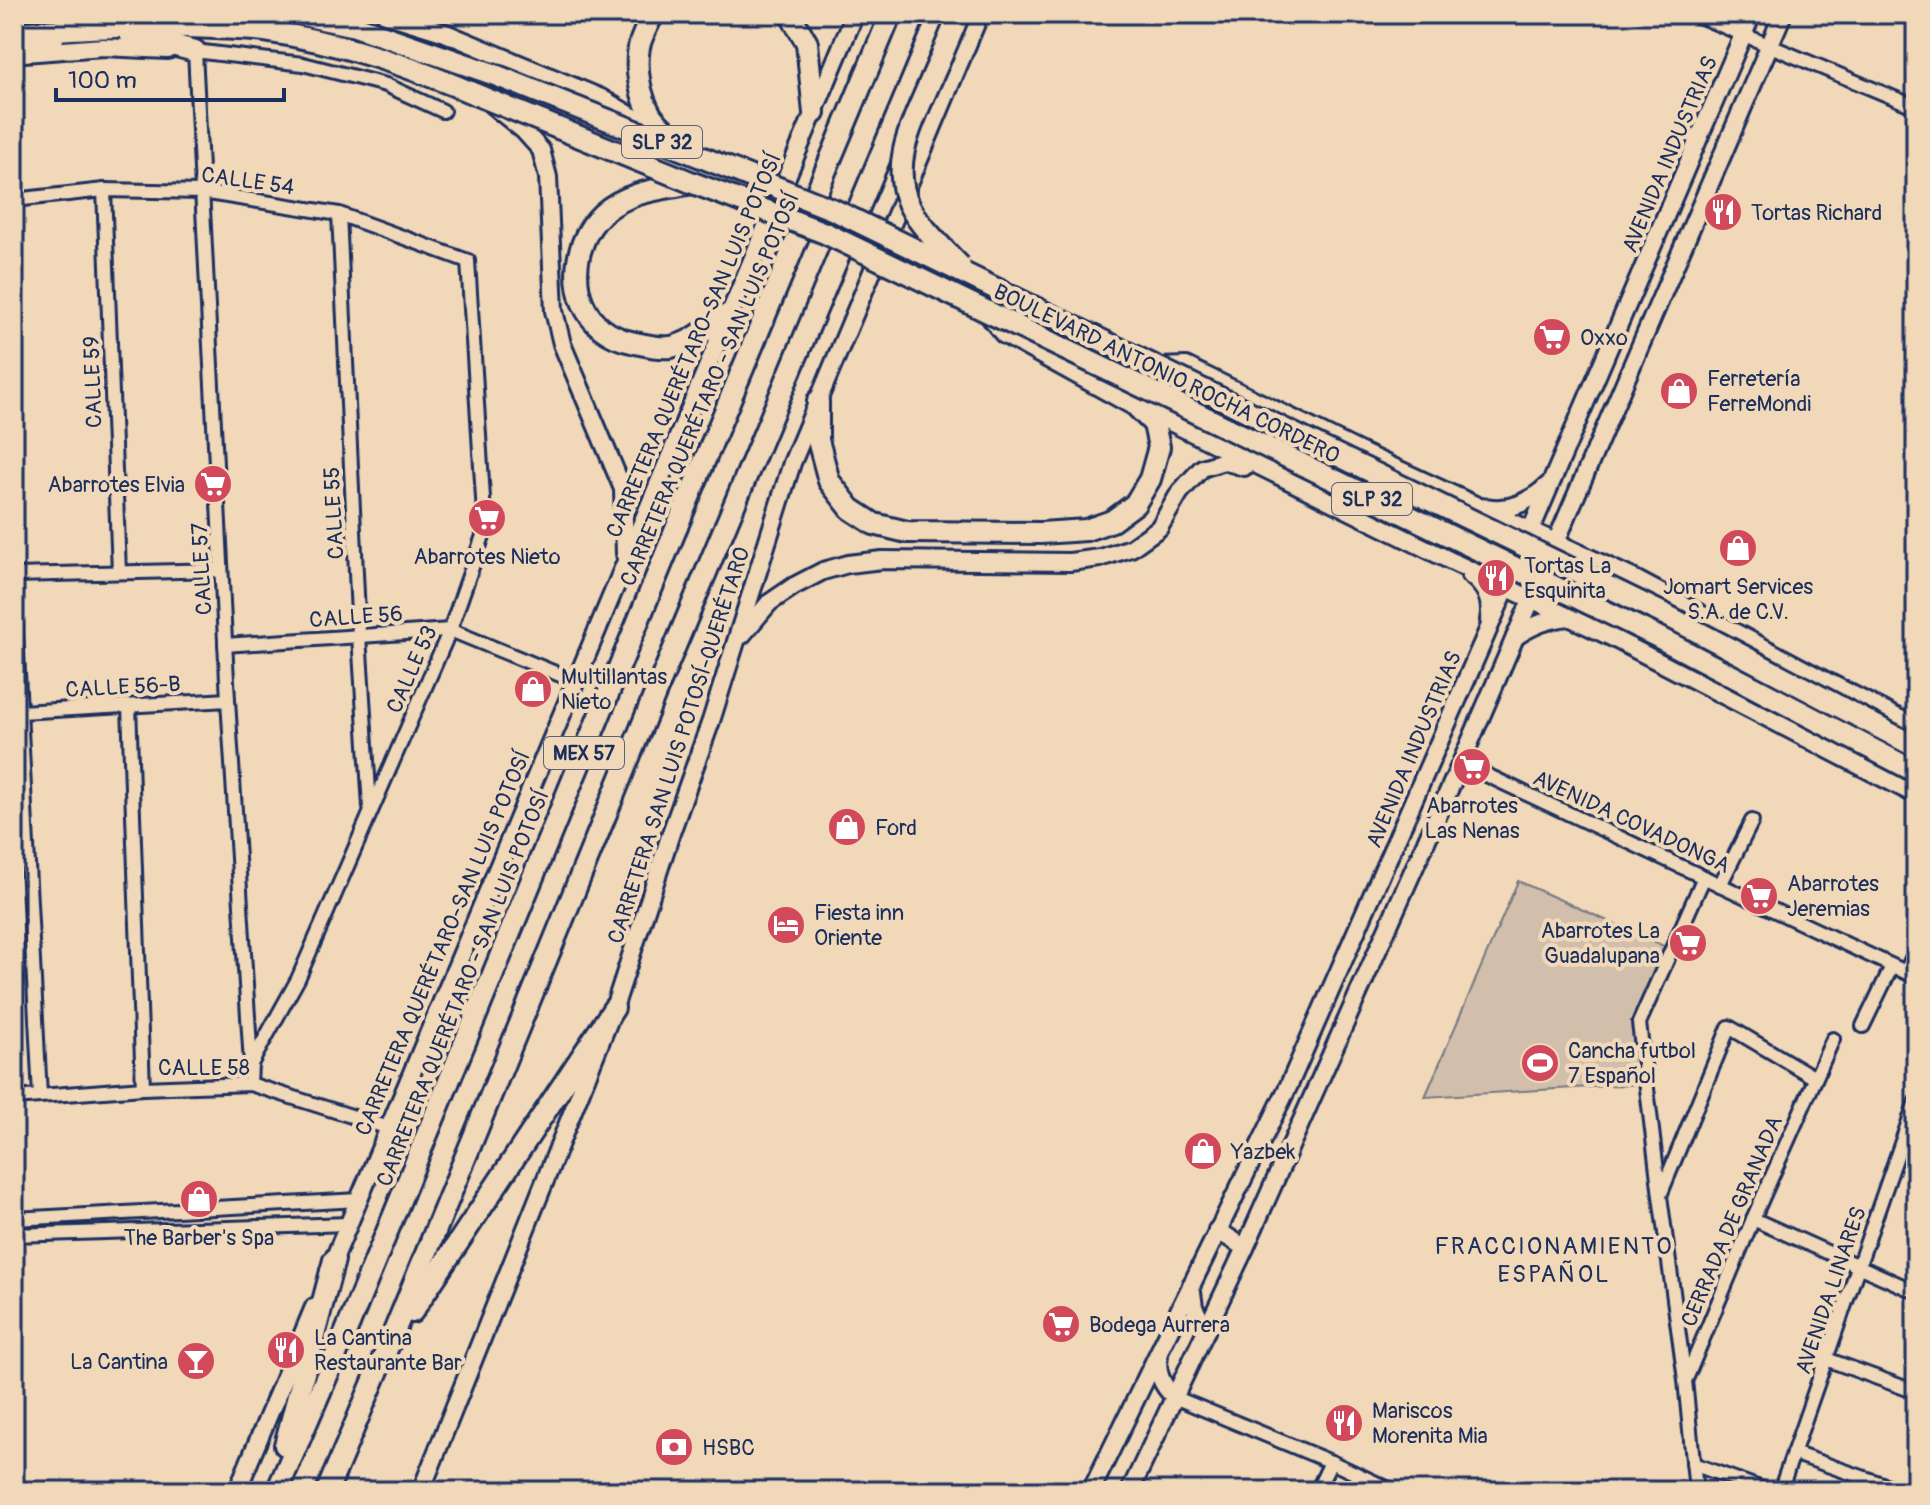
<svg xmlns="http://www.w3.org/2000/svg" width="1930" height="1505" font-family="Pangolin,sans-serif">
<rect width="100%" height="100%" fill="#f0d8b8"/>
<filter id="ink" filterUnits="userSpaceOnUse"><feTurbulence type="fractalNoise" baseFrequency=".0125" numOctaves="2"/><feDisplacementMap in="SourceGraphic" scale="16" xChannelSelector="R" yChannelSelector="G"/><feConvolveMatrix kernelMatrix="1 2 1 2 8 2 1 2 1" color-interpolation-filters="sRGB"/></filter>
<g filter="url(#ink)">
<!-- green -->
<path fill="#d1bfab" stroke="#767784" stroke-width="2" d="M 1518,881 L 1666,947 L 1632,1024 L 1640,1084 L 1425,1097 Z"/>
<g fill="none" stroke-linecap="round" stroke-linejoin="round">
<!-- minor casing -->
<g stroke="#1b2f5e" stroke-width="18">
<g id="minor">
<path d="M 1694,14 L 1916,107"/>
<path d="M 104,190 L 119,572"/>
<path d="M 14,200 L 104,190 L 202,192 L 339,214 L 468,261 L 485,530 L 450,630 L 298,979 L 251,1064"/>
<path d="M 339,214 L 359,636 L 370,807"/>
<path d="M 14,575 L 221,570"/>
<path d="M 14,595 L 40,1096"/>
<path d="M 225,645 L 450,630 L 575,681"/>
<path d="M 129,706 L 143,1088"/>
<path d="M 20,712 L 228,700"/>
<path d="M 1461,763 L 1916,977"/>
<path d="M 1720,885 L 1752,821"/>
<path d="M 1906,972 L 1916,949"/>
<path d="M 1863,1026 L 1892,966"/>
<path d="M 250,1084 L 251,1064 L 228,700 L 195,51 L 303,64 L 386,85 L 443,111"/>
<path d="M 14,1098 L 143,1088 L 250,1084 L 389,1128"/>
<path d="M 1661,1193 L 1729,1027 L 1815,1078"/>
<path d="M 14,1219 L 359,1200"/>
<path d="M 1753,1219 L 1916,1292"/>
<path d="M 14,1235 L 348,1224"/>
<path d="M 1826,1359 L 1916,1392"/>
<path d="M 1687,1377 L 1753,1219 L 1833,1039"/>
<path d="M 1174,1397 L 1331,1462 L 1393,1491"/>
<path d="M 1793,1453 L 1902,1491"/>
<path d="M 1693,1464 L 1768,1491"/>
<path d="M 1317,1491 L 1331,1462"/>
<path d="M 1696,1491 L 1685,1380 L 1660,1196 L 1639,1023 L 1704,877"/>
<path d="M 1780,1491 L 1916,1101"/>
</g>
</g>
<!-- secondary casing -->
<g stroke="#1b2f5e" stroke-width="22">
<g id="secondary">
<path d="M 385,14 L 443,32 L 601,98 L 662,134"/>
<path d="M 24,53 L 103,47 L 168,50"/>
<path d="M 492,105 L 523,130 L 541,150 L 548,177 L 554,311 L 562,344 L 623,489 L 625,554"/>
<path d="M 1158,367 L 1186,366 L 1363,453 L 1635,579 L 1828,682 L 1916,727"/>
<path d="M 1144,409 L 1453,562 L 1609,636 L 1916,795"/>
<path d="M 1486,507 C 1510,512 1531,501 1548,485"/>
<path d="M 1470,575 C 1485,586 1493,600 1489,620"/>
<path d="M 742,635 L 769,603 L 794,586 L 823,571 L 848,564 L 882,560 L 1070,562 L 1100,558 L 1131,548 L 1159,528 L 1180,492 L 1202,468 L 1224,461 L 1244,467"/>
<path d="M 1515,637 C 1533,625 1548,619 1569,617"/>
<path d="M 1217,1230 L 1245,1248"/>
<path d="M 329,1271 L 855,14"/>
<path d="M 1191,1285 L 1194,1307 L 1206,1331"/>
<path d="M 1159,1355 C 1156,1373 1162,1385 1174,1397"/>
<path d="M 237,1491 L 314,1307"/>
<path d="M 421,1491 L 614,1008 L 672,830 L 711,721 L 792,463 L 980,14"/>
<path d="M 1091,1491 L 1289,1085 L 1485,637 L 1752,14"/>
<path d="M 1130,1491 L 1245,1248 L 1461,763 L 1783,14"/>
</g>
</g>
<!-- trunk casing -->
<g stroke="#1b2f5e" stroke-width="26">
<g id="trunk">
<path d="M 297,14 L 355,26 L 490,73"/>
<path d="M 655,14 L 651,18 C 647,27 641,37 639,47 C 635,69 640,96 651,115 C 660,128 675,139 688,149"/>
<path d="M 790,14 L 807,43 L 814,113"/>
<path d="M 14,33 C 82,28 148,24 216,28 C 232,29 249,29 265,31 C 341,42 412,67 482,97"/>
<path d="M 130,34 L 195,51"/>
<path d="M 14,49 L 53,39"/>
<path d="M 693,183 C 662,189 627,191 602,214 C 571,243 567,300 601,328 C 613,338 626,341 640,344 C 649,346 662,348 671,347 C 692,343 712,325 729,314"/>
<path d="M 818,401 L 818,440 L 829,481 L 851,509 L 874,524 L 907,532 L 1041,533 L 1086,530 L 1112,521 L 1135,504 L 1150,479 L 1159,447 L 1154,424 L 1135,405 L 1005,333 L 989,313"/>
<path d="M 412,1312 L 614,1008"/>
<path d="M 285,1445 L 334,1260"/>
<path d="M 277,1491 L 345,1334 L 683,512 L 891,14"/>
<path d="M 327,1491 L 387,1349 L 655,694 L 940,14"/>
</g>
</g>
<!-- minor -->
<use href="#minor" stroke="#f0d8b8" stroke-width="12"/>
<!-- secondary -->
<use href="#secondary" stroke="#f0d8b8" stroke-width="16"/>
<!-- trunk -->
<use href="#trunk" stroke="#f0d8b8" stroke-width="20"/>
<!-- trunk-bridge casing -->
<g stroke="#1b2f5e" stroke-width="26" stroke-linecap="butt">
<g id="trunk-bridge">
<path d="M 959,14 C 950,37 940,59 930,82 C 914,120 889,163 909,205 C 921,228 942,247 960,266"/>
<path d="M 490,73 L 834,210 L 1666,615 L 1916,747"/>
<path d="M 482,97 L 693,183 L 825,233 L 1654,635 L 1916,772"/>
</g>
</g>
<!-- trunk-bridge -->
<use href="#trunk-bridge" stroke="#f0d8b8" stroke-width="20"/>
</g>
</g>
<!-- icons -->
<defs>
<g id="restaurant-disc" transform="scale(2)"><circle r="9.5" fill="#d1495b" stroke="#f0d8b8"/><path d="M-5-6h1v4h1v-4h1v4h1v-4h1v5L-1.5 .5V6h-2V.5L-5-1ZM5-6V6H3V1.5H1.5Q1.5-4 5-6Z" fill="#fff"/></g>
<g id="supermarket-disc" transform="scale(2)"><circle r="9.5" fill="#d1495b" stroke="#f0d8b8"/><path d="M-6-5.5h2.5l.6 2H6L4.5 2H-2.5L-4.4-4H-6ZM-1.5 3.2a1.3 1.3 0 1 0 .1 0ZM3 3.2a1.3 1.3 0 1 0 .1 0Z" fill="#fff"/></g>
<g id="shop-disc" transform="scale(2)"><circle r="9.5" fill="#d1495b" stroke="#f0d8b8"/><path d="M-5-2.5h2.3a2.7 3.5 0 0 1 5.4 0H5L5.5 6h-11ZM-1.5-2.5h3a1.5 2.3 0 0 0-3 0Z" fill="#fff"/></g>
<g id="hotel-disc" transform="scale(2)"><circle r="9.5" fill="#d1495b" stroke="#f0d8b8"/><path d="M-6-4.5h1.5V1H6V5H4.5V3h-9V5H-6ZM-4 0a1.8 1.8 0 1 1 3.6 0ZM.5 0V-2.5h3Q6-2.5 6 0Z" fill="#fff"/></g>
<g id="stadium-disc" transform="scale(2)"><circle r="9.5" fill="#d1495b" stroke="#f0d8b8"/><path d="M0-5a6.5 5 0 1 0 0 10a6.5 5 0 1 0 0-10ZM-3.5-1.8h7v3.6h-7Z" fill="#fff"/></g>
<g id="bar-disc" transform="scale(2)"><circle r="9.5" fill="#d1495b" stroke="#f0d8b8"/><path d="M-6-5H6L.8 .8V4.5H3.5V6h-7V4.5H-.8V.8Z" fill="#fff"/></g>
<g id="bank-disc" transform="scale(2)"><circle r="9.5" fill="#d1495b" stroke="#f0d8b8"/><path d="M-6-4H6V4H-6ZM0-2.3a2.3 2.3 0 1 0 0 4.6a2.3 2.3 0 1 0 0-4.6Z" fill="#fff"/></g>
</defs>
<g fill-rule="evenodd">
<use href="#restaurant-disc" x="1723" y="212"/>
<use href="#supermarket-disc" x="1552" y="337"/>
<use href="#shop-disc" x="1679" y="391"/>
<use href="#supermarket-disc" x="213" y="484"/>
<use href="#supermarket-disc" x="487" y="518"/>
<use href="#shop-disc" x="1738" y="548"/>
<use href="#restaurant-disc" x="1496" y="578"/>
<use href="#shop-disc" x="533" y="689"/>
<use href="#supermarket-disc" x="1472" y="767"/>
<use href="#shop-disc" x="847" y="827"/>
<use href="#supermarket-disc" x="1759" y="896"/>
<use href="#hotel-disc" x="786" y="925"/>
<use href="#supermarket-disc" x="1688" y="943"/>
<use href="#stadium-disc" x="1540" y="1063"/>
<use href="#shop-disc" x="1203" y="1151"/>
<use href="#shop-disc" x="199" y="1199"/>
<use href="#supermarket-disc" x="1061" y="1324"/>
<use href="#restaurant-disc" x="286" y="1350"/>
<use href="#bar-disc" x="196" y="1361"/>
<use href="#restaurant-disc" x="1344" y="1423"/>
<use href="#bank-disc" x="674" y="1447"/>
</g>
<g text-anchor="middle" stroke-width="8" stroke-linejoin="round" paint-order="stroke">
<!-- shield labels -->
<g fill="#f0d8b8" stroke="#5b6279" stroke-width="2">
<rect x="622" y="126" width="80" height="32" rx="6"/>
<rect x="1332" y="483" width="80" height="32" rx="6"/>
<rect x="544" y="737" width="80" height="32" rx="6"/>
</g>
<g font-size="20" font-weight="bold" fill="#1b2f5e">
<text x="662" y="149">SLP 32</text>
<text x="1372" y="506">SLP 32</text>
<text x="584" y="760">MEX 57</text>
</g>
<!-- street labels -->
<g font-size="22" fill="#1b2f5e" stroke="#f0d8b8">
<text transform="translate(1669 154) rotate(-67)" y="8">AVENIDA INDUSTRIAS</text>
<text transform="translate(248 180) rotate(8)" y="8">CALLE 54</text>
<text transform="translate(693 345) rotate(-67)" y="8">CARRETERA QUERÉTARO-SAN LUIS POTOSÍ</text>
<text transform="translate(1167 373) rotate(26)" y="8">BOULEVARD ANTONIO ROCHA CORDERO</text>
<text transform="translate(92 382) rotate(-92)" y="8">CALLE 59</text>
<text transform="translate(709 389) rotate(-67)" y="8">CARRETERA QUERÉTARO - SAN LUIS POTOSÍ</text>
<text transform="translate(333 513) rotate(-93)" y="8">CALLE 55</text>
<text transform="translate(201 569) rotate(-93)" y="8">CALLE 57</text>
<text transform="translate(356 616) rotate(-4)" y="8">CALLE 56</text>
<text transform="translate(411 669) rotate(-66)" y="8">CALLE 53</text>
<text transform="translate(123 686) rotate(-3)" y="8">CALLE 56-B</text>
<text transform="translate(678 745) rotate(-72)" y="8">CARRETERA SAN LUIS POTOSÍ-QUERÉTARO</text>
<text transform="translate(1413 749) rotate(-67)" y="8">AVENIDA INDUSTRIAS</text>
<text transform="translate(1632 821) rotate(25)" y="8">AVENIDA COVADONGA</text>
<text transform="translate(442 943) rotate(-67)" y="8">CARRETERA QUERÉTARO-SAN LUIS POTOSÍ</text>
<text transform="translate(462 988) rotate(-68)" y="8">CARRETERA QUERÉTARO - SAN LUIS POTOSÍ</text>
<text x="204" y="1075">CALLE 58</text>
<text transform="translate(1731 1221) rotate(-67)" y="8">CERRADA DE GRANADA</text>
<text transform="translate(1830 1290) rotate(-71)" y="8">AVENIDA LINARES</text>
</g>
<!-- poi labels -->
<g font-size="22" fill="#1b2f5e" stroke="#f0d8b8" text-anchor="start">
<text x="1751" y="220">Tortas Richard</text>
<text x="1580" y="345">Oxxo</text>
<text x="1707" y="386">Ferretería<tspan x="1707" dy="25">FerreMondi</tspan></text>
<text x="185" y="492" text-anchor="end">Abarrotes Elvia</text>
<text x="487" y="564" text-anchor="middle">Abarrotes Nieto</text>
<text x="1524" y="573">Tortas La<tspan x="1524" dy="25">Esquinita</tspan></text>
<text x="1738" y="594" text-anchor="middle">Jomart Services<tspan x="1738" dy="25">S.A. de C.V.</tspan></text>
<text x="561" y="684">Multillantas<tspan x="561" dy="25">Nieto</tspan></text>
<text x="1472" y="813" text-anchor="middle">Abarrotes<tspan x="1472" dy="25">Las Nenas</tspan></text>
<text x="875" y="835">Ford</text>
<text x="1787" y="891">Abarrotes<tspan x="1787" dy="25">Jeremias</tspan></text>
<text x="814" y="920">Fiesta inn<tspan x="814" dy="25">Oriente</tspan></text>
<text x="1660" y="938" text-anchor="end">Abarrotes La<tspan x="1660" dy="25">Guadalupana</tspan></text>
<text x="1568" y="1058">Cancha futbol<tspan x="1568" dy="25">7 Español</tspan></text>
<text x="1231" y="1159">Yazbek</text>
<text x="199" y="1245" text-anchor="middle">The Barber's Spa</text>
<text x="1089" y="1332">Bodega Aurrera</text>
<text x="314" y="1345">La Cantina<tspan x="314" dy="25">Restaurante Bar</tspan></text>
<text x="168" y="1369" text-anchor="end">La Cantina</text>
<text x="1372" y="1418">Mariscos<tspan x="1372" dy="25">Morenita Mia</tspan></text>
<text x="702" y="1455">HSBC</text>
</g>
<!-- neighbourhood labels -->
<g font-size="24" letter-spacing="2" fill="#1b2f5e" stroke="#f0d8b8">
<text x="1554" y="1254">FRACCIONAMIENTO<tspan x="1554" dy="28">ESPAÑOL</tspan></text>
</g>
</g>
<!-- margin -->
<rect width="1930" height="1505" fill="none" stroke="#f0d8b8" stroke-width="48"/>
<rect x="24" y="24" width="1882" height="1457" fill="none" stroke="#1b2f5e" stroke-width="3" filter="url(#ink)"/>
<!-- scale -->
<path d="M56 88v12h228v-12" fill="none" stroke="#1b2f5e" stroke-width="4"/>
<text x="68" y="88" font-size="24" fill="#1b2f5e" stroke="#f0d8b8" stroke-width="6" paint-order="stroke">100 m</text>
</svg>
